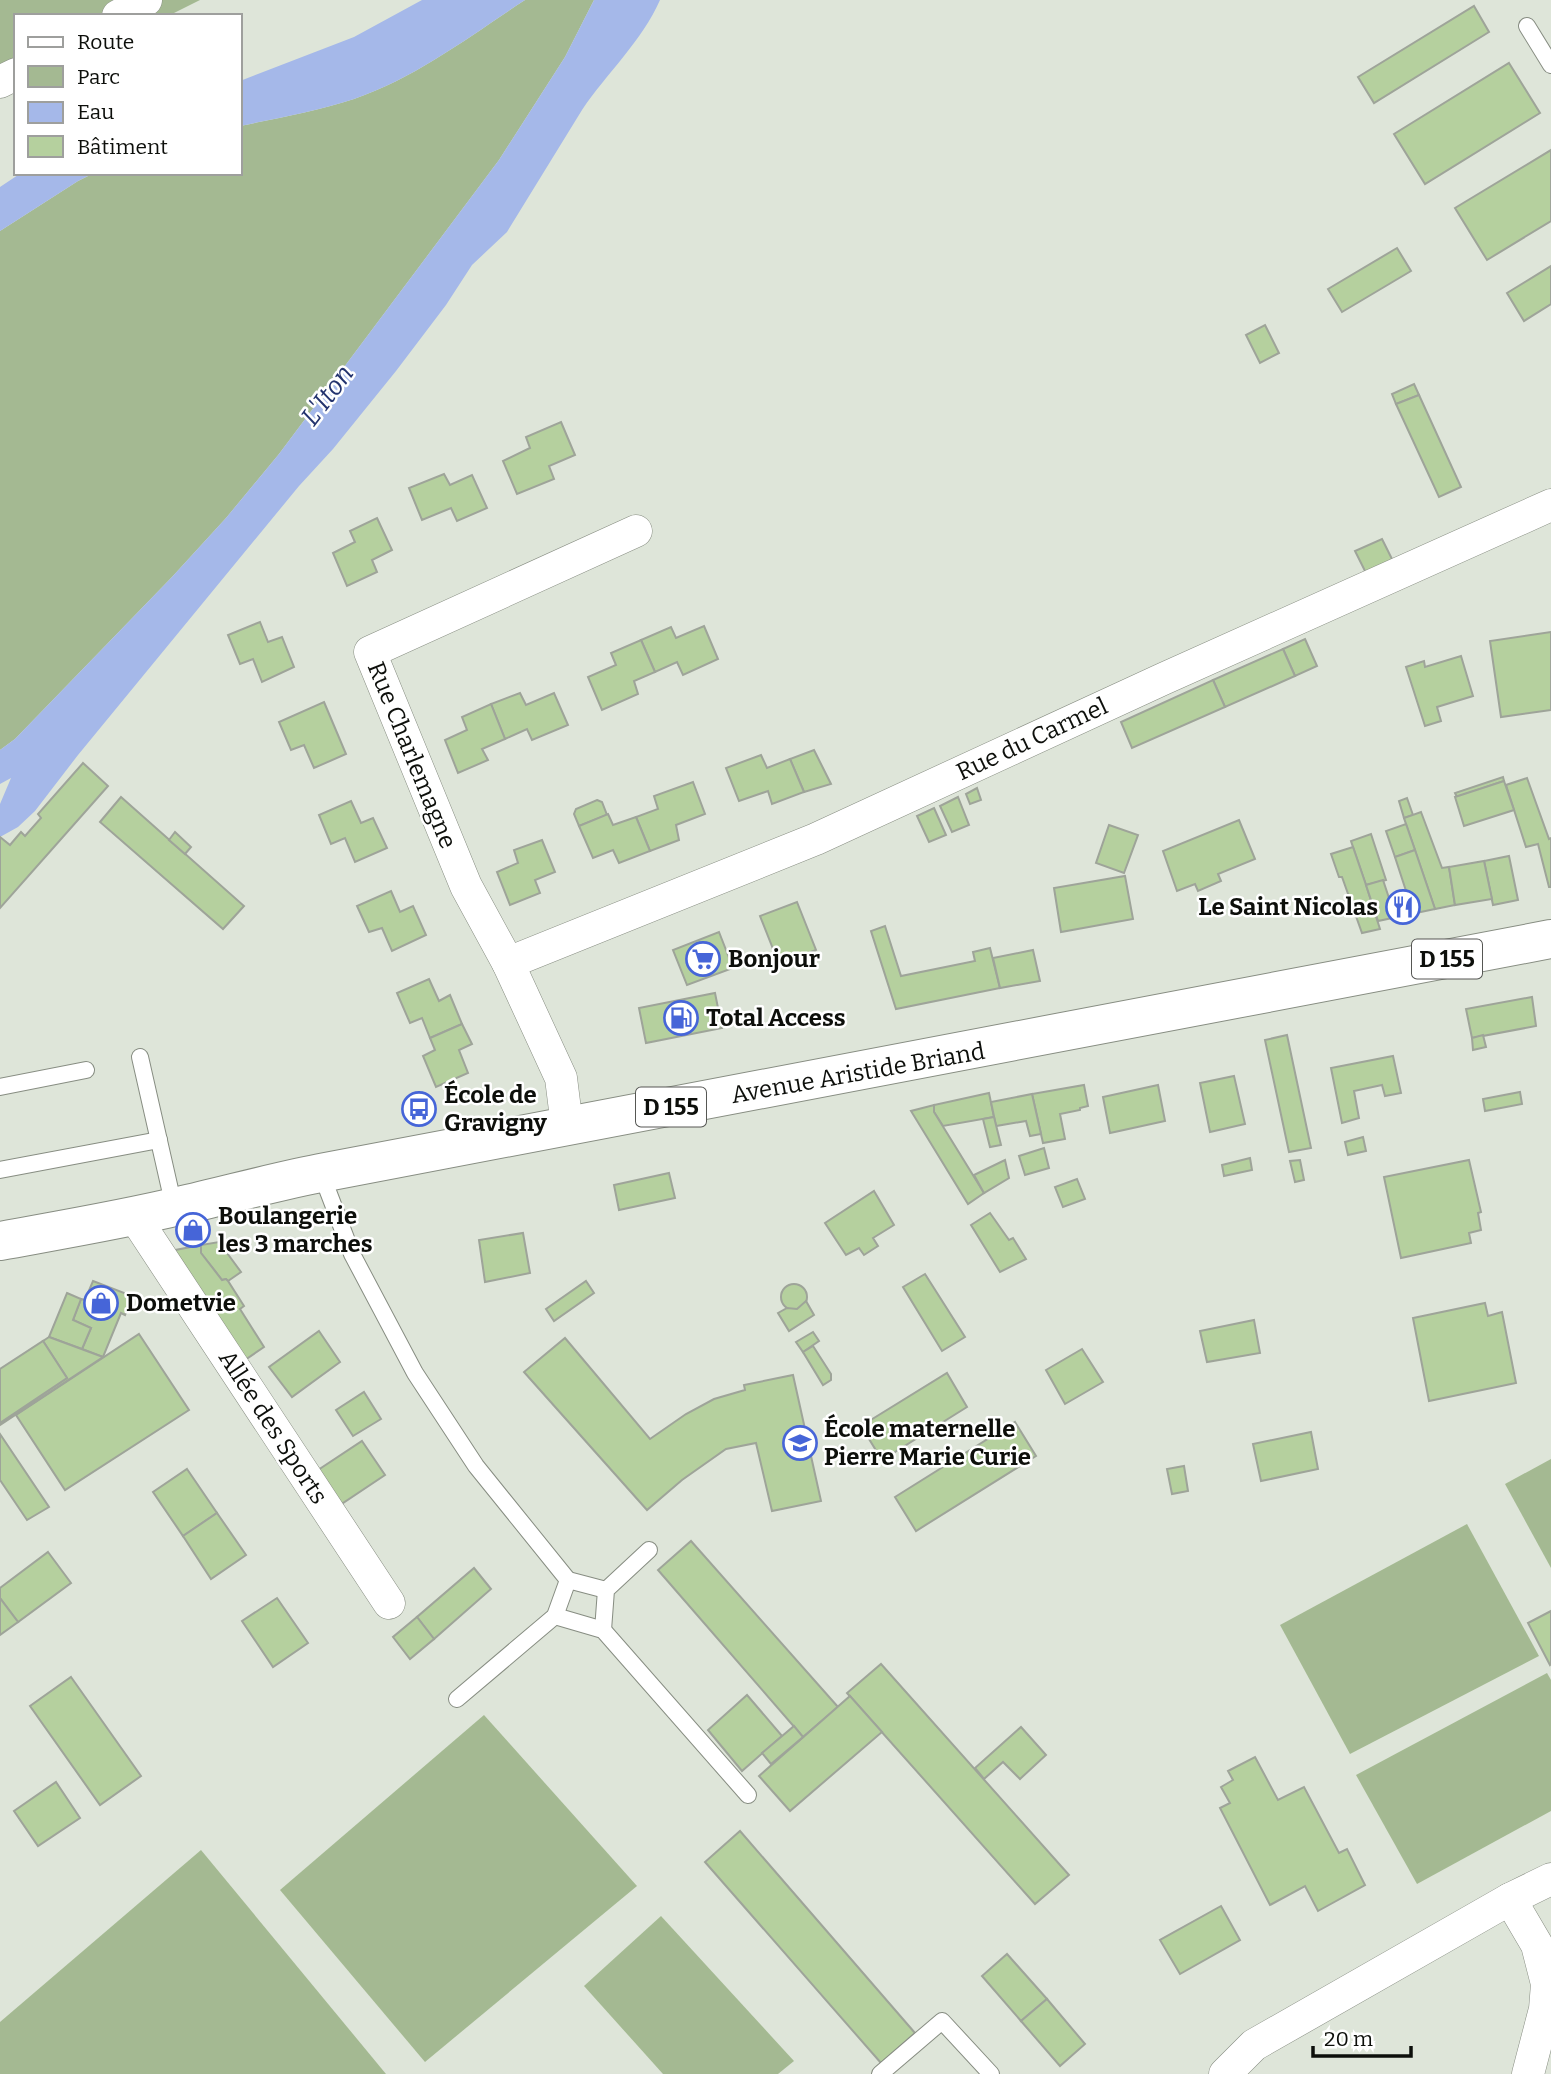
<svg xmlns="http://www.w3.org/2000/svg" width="1551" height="2074" font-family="Bitter,serif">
<rect width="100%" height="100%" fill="#dee5d9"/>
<!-- green -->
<g fill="#a4b992">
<path d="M 0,0 L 200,0 L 168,16 L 16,16 L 16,63 L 0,74 Z"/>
<path d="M 525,0 L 594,0 L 565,57 L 499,160 L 279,454 L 226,518 L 172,577 L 15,739 L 0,750 L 0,231 L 78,181 L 94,173 L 240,173 L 240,126 C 278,118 317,111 354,99 C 417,77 470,36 525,0 Z"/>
<path d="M 1551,1459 L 1551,1568 L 1505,1484 Z"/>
<path d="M 1467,1524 L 1539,1656 L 1350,1754 L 1280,1625 Z"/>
<path d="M 1547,1673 L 1551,1680 L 1551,1811 L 1417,1884 L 1356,1775 Z"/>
<path d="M 484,1715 L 637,1886 L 425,2062 L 280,1890 Z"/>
<path d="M 201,1850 L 386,2074 L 0,2074 L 0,2022 Z"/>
<path d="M 661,1916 L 794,2061 L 778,2074 L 663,2074 L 584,1986 Z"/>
</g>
<!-- water -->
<g fill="#a5b8e9">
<path d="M 422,0 L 525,0 C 470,36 417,77 354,99 C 317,111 278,118 240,126 L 240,81 L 354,37 Z"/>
<path d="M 594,0 L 660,0 C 642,41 607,73 582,110 L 507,232 L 472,265 L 446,305 L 396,371 L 333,449 L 299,486 L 78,755 L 35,811 L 18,827 L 0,837 L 0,804 L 11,778 L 0,784 L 0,750 L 15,739 L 172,577 L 226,518 L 279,454 L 499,160 L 565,57 Z"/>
<path d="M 21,173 L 94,173 L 78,181 L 0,231 L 0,187 Z"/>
</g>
<!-- building -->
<g fill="#b5d09e" stroke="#9ea499" stroke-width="2">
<path d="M 1474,6 L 1489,32 L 1374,103 L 1358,77 Z"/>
<path d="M 1509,63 L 1540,113 L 1425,184 L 1394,134 Z"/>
<path d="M 1551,150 L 1551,221 L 1487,260 L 1455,208 Z"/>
<path d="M 1397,248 L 1411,271 L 1342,312 L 1328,289 Z"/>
<path d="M 1551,266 L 1551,304 L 1524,321 L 1507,293 Z"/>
<path d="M 1265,325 L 1279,353 L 1260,363 L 1246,335 Z"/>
<path d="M 1414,384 L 1419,395 L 1396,404 L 1392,394 Z"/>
<path d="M 1419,395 L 1461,487 L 1439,497 L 1396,404 Z"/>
<path d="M 561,422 L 575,455 L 549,466 L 554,479 L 517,494 L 503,461 L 530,448 L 526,437 Z"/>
<path d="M 444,474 L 450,485 L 472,475 L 487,508 L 457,521 L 451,508 L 422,520 L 409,488 Z"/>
<path d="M 377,518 L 392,550 L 372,560 L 377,572 L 347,586 L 333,553 L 355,542 L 350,531 Z"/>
<path d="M 1382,539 L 1395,565 L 1368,577 L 1355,551 Z"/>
<path d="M 260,622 L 268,642 L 282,637 L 294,667 L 262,682 L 253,659 L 240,664 L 228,635 Z"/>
<path d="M 704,626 L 718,659 L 683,675 L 677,662 L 655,672 L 641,640 L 671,627 L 676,638 Z"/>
<path d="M 1551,632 L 1551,710 L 1501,717 L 1490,641 Z"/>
<path d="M 1305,639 L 1317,666 L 1295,676 L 1283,649 Z"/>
<path d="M 641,640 L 655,672 L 634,681 L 638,694 L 602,710 L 588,677 L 616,665 L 611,653 Z"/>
<path d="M 1283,649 L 1295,676 L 1225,707 L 1213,680 Z"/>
<path d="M 1461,656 L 1473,696 L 1437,707 L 1441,721 L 1425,726 L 1406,667 L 1424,661 L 1425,667 Z"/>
<path d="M 1213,680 L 1225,707 L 1132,748 L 1121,722 Z"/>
<path d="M 520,693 L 526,705 L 554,693 L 568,725 L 532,740 L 527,729 L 505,739 L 491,704 Z"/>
<path d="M 324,702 L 346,754 L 314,768 L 304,745 L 291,750 L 279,722 Z"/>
<path d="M 491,704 L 505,739 L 482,749 L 488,760 L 458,773 L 445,740 L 467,730 L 462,717 Z"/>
<path d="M 814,750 L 831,784 L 804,792 L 790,759 Z"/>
<path d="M 761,755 L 767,768 L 790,759 L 804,792 L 772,804 L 768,791 L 739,801 L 726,768 Z"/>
<path d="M 83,763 L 108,786 L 0,908 L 0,837 L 10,845 L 21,832 L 25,836 L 41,818 L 38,814 Z"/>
<path d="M 1503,777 L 1504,781 L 1457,797 L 1455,793 Z"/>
<path d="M 1527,778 L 1549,839 L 1551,838 L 1551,887 L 1549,887 L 1538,844 L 1526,847 L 1506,785 Z"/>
<path d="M 1504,781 L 1514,810 L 1464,826 L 1455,797 Z"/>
<path d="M 693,782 L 705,814 L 676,825 L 679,840 L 650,851 L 636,817 L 658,809 L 654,796 Z"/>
<path d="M 977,788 L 981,800 L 970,804 L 966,794 Z"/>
<path d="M 121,797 L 244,906 L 223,929 L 100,822 Z"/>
<path d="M 958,797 L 969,825 L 952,832 L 940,806 Z"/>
<path d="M 1407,798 L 1413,815 L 1404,818 L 1399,801 Z"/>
<path d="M 597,800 L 602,802 L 607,815 L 579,826 L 574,814 L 576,809 Z"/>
<path d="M 351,801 L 361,823 L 373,818 L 387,848 L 355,862 L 345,838 L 331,844 L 319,815 Z"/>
<path d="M 934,808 L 946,835 L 929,842 L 917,816 Z"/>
<path d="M 1421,812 L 1442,868 L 1449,867 L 1455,905 L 1435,909 L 1404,818 Z"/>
<path d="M 608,814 L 613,825 L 636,817 L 650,851 L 619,863 L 613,850 L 593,858 L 579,826 Z"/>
<path d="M 1239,820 L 1255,859 L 1218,874 L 1221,881 L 1198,891 L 1195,884 L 1177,891 L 1163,851 Z"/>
<path d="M 1406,824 L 1415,850 L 1395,857 L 1386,831 Z"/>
<path d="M 1109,825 L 1138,835 L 1124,873 L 1096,863 Z"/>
<path d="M 175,832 L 191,847 L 185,854 L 169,840 Z"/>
<path d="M 1371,834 L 1386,880 L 1366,885 L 1351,841 Z"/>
<path d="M 542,840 L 555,872 L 535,880 L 540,893 L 510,905 L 497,872 L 518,863 L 514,850 Z"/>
<path d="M 1353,847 L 1366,885 L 1380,929 L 1362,933 L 1342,877 L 1339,877 L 1331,854 Z"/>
<path d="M 1415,850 L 1435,909 L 1378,921 L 1366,885 L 1383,880 L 1390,901 L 1408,897 L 1395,857 Z"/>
<path d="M 1509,856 L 1518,900 L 1493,905 L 1484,861 Z"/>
<path d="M 1484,861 L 1492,899 L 1455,905 L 1449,867 Z"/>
<path d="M 1125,876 L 1133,919 L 1061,932 L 1054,888 Z"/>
<path d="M 391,891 L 400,912 L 413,906 L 426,935 L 392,951 L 382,928 L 369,932 L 357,906 Z"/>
<path d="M 797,902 L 816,950 L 779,964 L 760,916 Z"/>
<path d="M 885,926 L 901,976 L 975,961 L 973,952 L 990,948 L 1000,988 L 896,1009 L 871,931 Z"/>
<path d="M 719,932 L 733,968 L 687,985 L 673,950 Z"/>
<path d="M 1033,950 L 1040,981 L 1000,988 L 993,958 Z"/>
<path d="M 429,979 L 439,1001 L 450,995 L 462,1024 L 430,1038 L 422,1018 L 410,1023 L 397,993 Z"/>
<path d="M 715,993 L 722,1028 L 646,1043 L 639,1008 Z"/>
<path d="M 1532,997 L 1536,1026 L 1472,1038 L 1466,1009 Z"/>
<path d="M 462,1024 L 472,1044 L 459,1050 L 468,1073 L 436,1087 L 423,1056 L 435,1050 L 430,1038 Z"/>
<path d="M 1287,1035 L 1311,1148 L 1289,1152 L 1265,1040 Z"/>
<path d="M 1483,1035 L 1486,1047 L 1473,1050 L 1472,1038 Z"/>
<path d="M 1393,1056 L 1401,1093 L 1385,1096 L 1382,1085 L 1354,1091 L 1359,1118 L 1342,1123 L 1331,1068 Z"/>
<path d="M 1234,1076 L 1245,1124 L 1210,1132 L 1200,1083 Z"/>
<path d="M 1084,1085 L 1088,1106 L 1080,1108 L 1080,1110 L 1060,1114 L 1065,1139 L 1043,1143 L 1032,1094 Z"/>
<path d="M 1158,1085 L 1165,1121 L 1110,1133 L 1103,1097 Z"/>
<path d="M 1520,1092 L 1522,1104 L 1485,1111 L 1483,1099 Z"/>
<path d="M 989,1093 L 994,1117 L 943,1126 L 934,1112 L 934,1105 Z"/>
<path d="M 1032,1094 L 1041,1134 L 1030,1136 L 1026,1121 L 996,1126 L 991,1102 Z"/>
<path d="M 934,1105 L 934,1112 L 984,1193 L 968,1204 L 911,1111 Z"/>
<path d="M 994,1117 L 1001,1145 L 990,1147 L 983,1119 Z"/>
<path d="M 1363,1137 L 1366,1151 L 1348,1155 L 1345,1142 Z"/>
<path d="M 1044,1148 L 1049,1168 L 1025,1175 L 1019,1156 Z"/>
<path d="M 1250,1158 L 1252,1170 L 1224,1176 L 1222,1165 Z"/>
<path d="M 1005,1160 L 1009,1178 L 984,1193 L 974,1175 Z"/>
<path d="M 1300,1160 L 1304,1180 L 1295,1182 L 1290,1161 Z"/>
<path d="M 1469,1160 L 1481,1212 L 1478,1213 L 1481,1230 L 1469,1233 L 1471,1243 L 1401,1258 L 1384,1177 Z"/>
<path d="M 669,1173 L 675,1198 L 619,1210 L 614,1185 Z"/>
<path d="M 1077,1179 L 1085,1199 L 1063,1207 L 1055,1187 Z"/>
<path d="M 874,1191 L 894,1225 L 873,1238 L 878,1246 L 864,1255 L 859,1248 L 846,1255 L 825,1223 Z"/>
<path d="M 990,1213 L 1009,1240 L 1013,1238 L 1026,1259 L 1000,1272 L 971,1225 Z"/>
<path d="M 523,1233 L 530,1273 L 485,1282 L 479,1240 Z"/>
<path d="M 219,1242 L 241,1272 L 228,1281 L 226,1279 L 222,1280 L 201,1253 L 201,1245 Z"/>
<path d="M 201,1245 L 201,1253 L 222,1280 L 226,1279 L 228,1281 L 244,1306 L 240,1309 L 264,1347 L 239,1364 L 165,1252 Z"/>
<path d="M 925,1274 L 965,1337 L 942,1351 L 903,1287 Z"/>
<path d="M 93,1281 L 132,1296 L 125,1315 L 121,1313 L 103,1357 L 82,1349 L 91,1328 L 73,1320 L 81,1299 L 85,1300 Z"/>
<path d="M 586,1281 L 594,1293 L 554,1321 L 546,1309 Z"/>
<circle cx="794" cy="1297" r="13"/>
<path d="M 67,1293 L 81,1299 L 73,1320 L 91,1328 L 82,1349 L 49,1337 Z"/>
<path d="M 806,1301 L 814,1315 L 789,1331 L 778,1313 L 787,1308 L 797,1309 Z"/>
<path d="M 1485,1303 L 1488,1316 L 1502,1312 L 1516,1383 L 1429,1401 L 1413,1318 Z"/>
<path d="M 1254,1320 L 1260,1353 L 1207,1362 L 1200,1331 Z"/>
<path d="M 319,1331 L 340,1362 L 292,1397 L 269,1367 Z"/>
<path d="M 813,1332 L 819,1341 L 803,1352 L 796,1342 Z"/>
<path d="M 139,1334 L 189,1410 L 65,1490 L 16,1415 Z"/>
<path d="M 49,1337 L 103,1357 L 0,1425 L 0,1423 L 67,1378 L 43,1341 Z"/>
<path d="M 565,1338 L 650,1439 L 686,1414 L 714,1399 L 745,1390 L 744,1385 L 793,1375 L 821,1501 L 772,1511 L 756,1443 L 726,1449 L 682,1480 L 647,1510 L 524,1372 Z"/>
<path d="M 43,1341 L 67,1378 L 0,1423 L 0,1369 Z"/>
<path d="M 813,1346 L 831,1374 L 831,1380 L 823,1385 L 803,1352 Z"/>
<path d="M 1082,1349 L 1103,1382 L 1065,1404 L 1046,1370 Z"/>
<path d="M 947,1373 L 967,1407 L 882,1460 L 861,1426 Z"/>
<path d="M 364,1392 L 381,1419 L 353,1436 L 336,1410 Z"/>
<path d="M 1015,1422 L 1036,1456 L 916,1531 L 895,1497 Z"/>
<path d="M 1311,1432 L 1318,1469 L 1261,1481 L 1253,1444 Z"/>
<path d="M 0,1434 L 49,1507 L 27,1520 L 0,1480 Z"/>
<path d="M 362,1441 L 385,1475 L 334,1509 L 312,1474 Z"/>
<path d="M 1184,1466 L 1188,1491 L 1172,1494 L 1167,1469 Z"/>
<path d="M 187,1469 L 217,1513 L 183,1536 L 153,1492 Z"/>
<path d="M 217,1513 L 246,1555 L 211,1579 L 183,1536 Z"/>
<path d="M 691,1541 L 838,1707 L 803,1737 L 658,1570 Z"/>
<path d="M 48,1552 L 71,1583 L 18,1622 L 0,1598 L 0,1588 Z"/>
<path d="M 474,1568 L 491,1589 L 434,1639 L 417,1617 Z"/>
<path d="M 0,1598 L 18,1622 L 0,1635 Z"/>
<path d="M 277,1598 L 308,1643 L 273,1667 L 242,1621 Z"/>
<path d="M 1551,1611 L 1551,1664 L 1550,1665 L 1528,1623 Z"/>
<path d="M 417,1617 L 434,1639 L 410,1659 L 393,1637 Z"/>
<path d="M 881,1664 L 1069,1875 L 1035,1904 L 847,1693 Z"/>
<path d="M 71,1677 L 141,1776 L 100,1805 L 30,1706 Z"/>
<path d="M 747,1695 L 782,1736 L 742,1771 L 708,1730 Z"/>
<path d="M 850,1696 L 882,1732 L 790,1811 L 759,1776 Z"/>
<path d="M 794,1726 L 803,1737 L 771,1764 L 762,1753 Z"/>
<path d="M 1021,1727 L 1046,1755 L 1020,1779 L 1003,1762 L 984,1779 L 975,1768 Z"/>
<path d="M 1255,1757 L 1278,1800 L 1304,1787 L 1339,1853 L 1347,1849 L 1365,1885 L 1318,1911 L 1305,1886 L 1270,1905 L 1220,1808 L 1230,1803 L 1221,1787 L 1233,1780 L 1228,1771 Z"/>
<path d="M 56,1782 L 80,1818 L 38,1846 L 14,1811 Z"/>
<path d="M 740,1831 L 915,2033 L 881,2063 L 705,1862 Z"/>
<path d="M 1221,1906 L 1240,1940 L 1180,1974 L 1160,1940 Z"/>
<path d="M 1007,1954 L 1047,1999 L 1021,2021 L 982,1976 Z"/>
<path d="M 1047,1999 L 1085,2044 L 1060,2066 L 1021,2021 Z"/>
</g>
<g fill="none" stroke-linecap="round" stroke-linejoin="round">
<!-- service casing -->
<g stroke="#878d82" stroke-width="18">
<g id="service">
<path d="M 1527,26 L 1551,65"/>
<path d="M 140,1057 L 174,1207"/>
<path d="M 0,1087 L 86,1070"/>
<path d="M 0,1170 L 159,1140"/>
<path d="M 321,1173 L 352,1254 L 415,1373 L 476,1466 L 568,1580 L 555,1616 L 457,1699"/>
<path d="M 568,1580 L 606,1590"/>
<path d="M 555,1616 L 603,1630 L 748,1795"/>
<path d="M 603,1630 L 606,1590 L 649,1550"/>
<path d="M 880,2074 L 942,2021 L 991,2074"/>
</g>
</g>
<!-- minor casing -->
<g stroke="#878d82" stroke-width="33">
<g id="minor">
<path d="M 118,16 L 146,0"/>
<path d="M 0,82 L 16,74"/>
<path d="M 508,963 L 816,839 L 1163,679 L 1551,505"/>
<path d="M 567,1126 L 561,1078 L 508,963 L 466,886 L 370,652 L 636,531"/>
<path d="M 134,1216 L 389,1603"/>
<path d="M 1510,1899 L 1537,1945 L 1547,1984 L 1545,2009 L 1528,2074"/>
<path d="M 1225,2074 L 1254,2045 L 1510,1899 L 1551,1879"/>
</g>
</g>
<!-- primary casing -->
<g stroke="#878d82" stroke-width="40">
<path id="primary" d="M 0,1241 C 60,1230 120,1220 179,1206 C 228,1195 277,1181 326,1172 C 735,1097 1143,1018 1551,939"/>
</g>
<!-- service -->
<use href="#service" stroke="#fff" stroke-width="16"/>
<!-- minor -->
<use href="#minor" stroke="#fff" stroke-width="32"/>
<!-- primary -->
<use href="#primary" stroke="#fff" stroke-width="38"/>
</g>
<!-- icons -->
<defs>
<g id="restaurant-ring" transform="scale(1.75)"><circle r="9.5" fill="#fff" stroke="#4665d8" stroke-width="1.5"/><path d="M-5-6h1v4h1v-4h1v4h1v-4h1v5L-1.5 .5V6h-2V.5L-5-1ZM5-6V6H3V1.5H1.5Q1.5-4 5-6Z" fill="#4665d8"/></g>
<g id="supermarket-ring" transform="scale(1.75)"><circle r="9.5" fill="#fff" stroke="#4665d8" stroke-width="1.5"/><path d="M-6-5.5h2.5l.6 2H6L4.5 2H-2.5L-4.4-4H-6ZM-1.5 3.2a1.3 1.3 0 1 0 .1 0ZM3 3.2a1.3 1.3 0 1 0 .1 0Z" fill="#4665d8"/></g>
<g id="fuel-ring" transform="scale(1.75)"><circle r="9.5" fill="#fff" stroke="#4665d8" stroke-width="1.5"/><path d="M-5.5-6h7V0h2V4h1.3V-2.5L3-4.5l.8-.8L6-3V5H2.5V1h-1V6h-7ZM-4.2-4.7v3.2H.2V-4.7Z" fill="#4665d8"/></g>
<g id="bus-ring" transform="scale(1.75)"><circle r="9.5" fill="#fff" stroke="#4665d8" stroke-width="1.5"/><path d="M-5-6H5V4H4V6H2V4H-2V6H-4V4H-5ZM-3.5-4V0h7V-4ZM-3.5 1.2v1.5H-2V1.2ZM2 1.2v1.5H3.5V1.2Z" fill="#4665d8"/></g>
<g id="shop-ring" transform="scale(1.75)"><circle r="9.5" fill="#fff" stroke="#4665d8" stroke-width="1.5"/><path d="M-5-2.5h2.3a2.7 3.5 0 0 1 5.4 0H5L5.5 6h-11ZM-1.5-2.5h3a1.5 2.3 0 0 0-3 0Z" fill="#4665d8"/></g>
<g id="school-ring" transform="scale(1.75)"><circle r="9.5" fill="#fff" stroke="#4665d8" stroke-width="1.5"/><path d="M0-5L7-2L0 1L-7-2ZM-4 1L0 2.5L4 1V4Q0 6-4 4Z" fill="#4665d8"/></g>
</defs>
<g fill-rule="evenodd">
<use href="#restaurant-ring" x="1403" y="907"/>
<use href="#supermarket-ring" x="703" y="959"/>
<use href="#fuel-ring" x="681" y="1018"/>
<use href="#bus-ring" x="419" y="1109"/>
<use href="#shop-ring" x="193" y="1230"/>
<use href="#shop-ring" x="101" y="1303"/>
<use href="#school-ring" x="800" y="1443"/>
</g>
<g text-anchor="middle" stroke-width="5" stroke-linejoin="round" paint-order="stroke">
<!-- shield labels -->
<g fill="#fff" stroke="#565754" stroke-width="2">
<rect x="1412" y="939.5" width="70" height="39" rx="5"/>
<rect x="636" y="1087.5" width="70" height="39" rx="5"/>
</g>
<g font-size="23" font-weight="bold" fill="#0d0f0b">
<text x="1447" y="967">D 155</text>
<text x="671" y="1115">D 155</text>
</g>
<!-- street labels -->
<g font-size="24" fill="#0d0f0b" stroke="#fff">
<text transform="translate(1032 739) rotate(-25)" y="8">Rue du Carmel</text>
<text transform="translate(412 755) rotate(68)" y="8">Rue Charlemagne</text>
<text transform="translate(858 1073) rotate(-10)" y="8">Avenue Aristide Briand</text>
<text transform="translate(273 1427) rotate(57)" y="8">Allée des Sports</text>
</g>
<!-- poi labels -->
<g font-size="24" font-weight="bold" fill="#0d0f0b" stroke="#fff" text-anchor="start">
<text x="1378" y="915" text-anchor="end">Le Saint Nicolas</text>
<text x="728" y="967">Bonjour</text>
<text x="706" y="1026">Total Access</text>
<text x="444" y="1103">École de<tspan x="444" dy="28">Gravigny</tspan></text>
<text x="218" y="1224">Boulangerie<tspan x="218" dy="28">les 3 marches</tspan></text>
<text x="126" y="1311">Dometvie</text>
<text x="824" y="1437">École maternelle<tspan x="824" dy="28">Pierre Marie Curie</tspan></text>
</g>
<!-- water labels -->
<g font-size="26" font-style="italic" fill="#23336e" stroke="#fff">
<text transform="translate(327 395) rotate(-53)" y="9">L'Iton</text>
</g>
</g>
<!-- legend -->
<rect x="14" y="14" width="228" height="161" fill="#ffffff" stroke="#9e9f9d" stroke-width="2"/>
<rect x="28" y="37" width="35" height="10" fill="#ffffff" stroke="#9e9f9d" stroke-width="2"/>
<text x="77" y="49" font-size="21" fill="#0d0f0b">Route</text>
<rect x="28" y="66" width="35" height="21" fill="#a4b992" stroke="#9e9f9d" stroke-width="2"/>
<text x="77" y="84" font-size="21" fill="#0d0f0b">Parc</text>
<rect x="28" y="102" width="35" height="21" fill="#a5b8e9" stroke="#9e9f9d" stroke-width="2"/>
<text x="77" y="119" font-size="21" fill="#0d0f0b">Eau</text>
<rect x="28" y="136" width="35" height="21" fill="#b5d09e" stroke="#9e9f9d" stroke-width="2"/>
<text x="77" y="154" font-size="21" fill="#0d0f0b">Bâtiment</text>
<!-- scale -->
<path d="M1313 2046v10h98v-10" fill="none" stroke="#0d0f0b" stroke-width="3.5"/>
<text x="1324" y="2046" font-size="21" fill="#0d0f0b" stroke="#ffffff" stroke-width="5" paint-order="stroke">20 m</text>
</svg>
